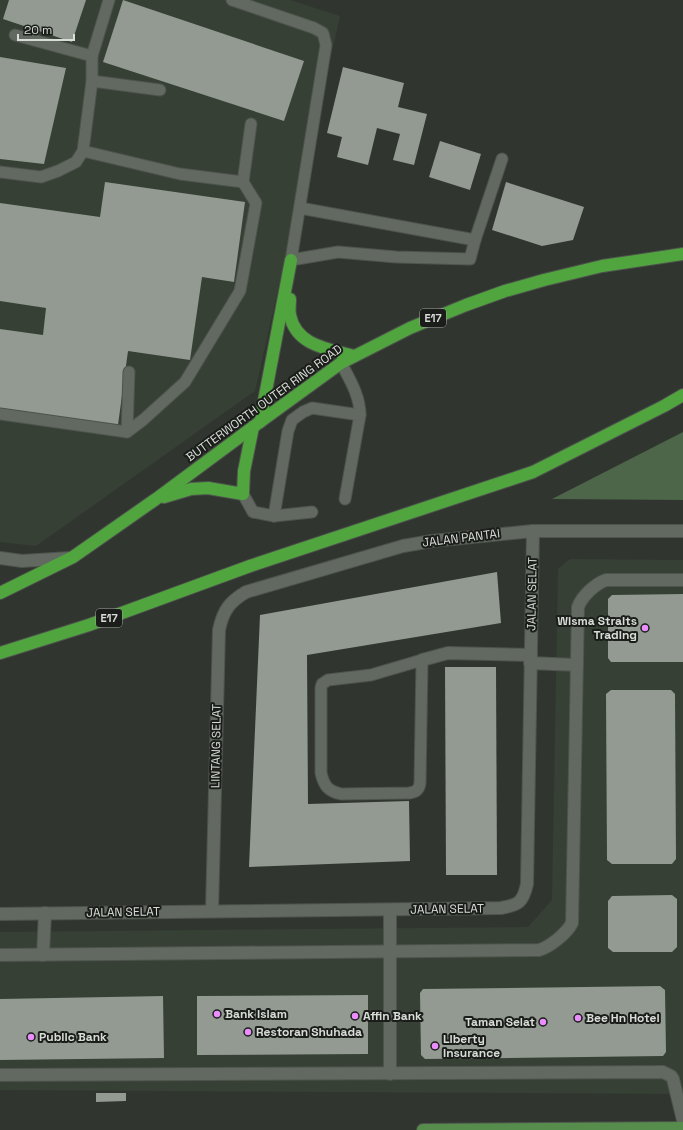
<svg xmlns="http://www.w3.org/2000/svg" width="683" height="1130" font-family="'Space Grotesk',sans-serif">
<rect width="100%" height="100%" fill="#30362f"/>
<!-- built -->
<g fill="#364034">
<path d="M 0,0 L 290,0 L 340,16 L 255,391 L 36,546 L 0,542 Z"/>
<path d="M 570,559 L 683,560 L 683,1094 L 0,1090 L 0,932 L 528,927 L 552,900 L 558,569 Z"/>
</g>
<!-- green -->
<path fill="#4d6548" d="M 683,432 L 683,500 L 552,499 Z"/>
<!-- building -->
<g fill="#929a91">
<path d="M 9,0 L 86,0 L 72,42 L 3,19 Z"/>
<path d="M 123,0 L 304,61 L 284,121 L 103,62 Z"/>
<path d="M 0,57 L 66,68 L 44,164 L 0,159 Z"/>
<path d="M 343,67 L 404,83 L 398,107 L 427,114 L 414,165 L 393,160 L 400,134 L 377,128 L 368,165 L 337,157 L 342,137 L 327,133 Z"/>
<path d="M 440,141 L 481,154 L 470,190 L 429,177 Z"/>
<path d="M 105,182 L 245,202 L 234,282 L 202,277 L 190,360 L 128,351 L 118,425 L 0,408 L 0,329 L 43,335 L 46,308 L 0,301 L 0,203 L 100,217 Z"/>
<path d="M 506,182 L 584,207 L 573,240 L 542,246 L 492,230 Z"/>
<path d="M 497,572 L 501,623 L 307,655 L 308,804 L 409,801 L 410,861 L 249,867 L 260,615 Z"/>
<path d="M 683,594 L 683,662 L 611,662 L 608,658 L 608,599 L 612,595 Z"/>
<path d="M 445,667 L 496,667 L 497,875 L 446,875 Z"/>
<path d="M 611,690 L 671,690 L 675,694 L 676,859 L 672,864 L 612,864 L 607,860 L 606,694 Z"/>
<path d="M 672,895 L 677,899 L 677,947 L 672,952 L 613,952 L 608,948 L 608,901 L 612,896 Z"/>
<path d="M 660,986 L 665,990 L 666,1052 L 663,1056 L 425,1059 L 421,1055 L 420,993 L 423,989 Z"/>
<path d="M 368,995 L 368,1054 L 197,1055 L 197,996 Z"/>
<path d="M 163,996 L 164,1058 L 0,1060 L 0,999 Z"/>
<path d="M 96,1093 L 126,1093 L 126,1101 L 96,1102 Z"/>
</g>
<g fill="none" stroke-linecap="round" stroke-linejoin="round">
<!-- service casing -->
<g stroke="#4e534d" stroke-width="13">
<g id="service">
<path d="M 232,0 L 314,28 L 323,33 L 326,45 L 291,260 L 338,252 L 396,257 L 470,259 L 475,240"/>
<path d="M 15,35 L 92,56"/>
<path d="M 92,81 L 160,90"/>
<path d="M 0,172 L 41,177 L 58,171 L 76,162 L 83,151 L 92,81 L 92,56 L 109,0"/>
<path d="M 243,182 L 251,124"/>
<path d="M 300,208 L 475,240 L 502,159"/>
<path d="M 341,363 C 350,380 360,396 360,415 L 345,499"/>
<path d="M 0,414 L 127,432 L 143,420 L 185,382 L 240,291 L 256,203 L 243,182 L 180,174 L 83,151"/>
<path d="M 127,432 L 129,372"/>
<path d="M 243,494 L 253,512 L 274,516 L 312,512"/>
<path d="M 274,516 L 288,431 L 292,420 L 303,412 L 312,408 L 360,415"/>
<path d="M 422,660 L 420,783 C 419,790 416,792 409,793 L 341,794 C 328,791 324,786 321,773 L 321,688 L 322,684 L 328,680 L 371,675 Z"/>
</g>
</g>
<!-- minor casing -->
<g stroke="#4e534d" stroke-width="14">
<g id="minor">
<path d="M 0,558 L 22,561 L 70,558"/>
<path d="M 422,660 L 448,653 L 531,655"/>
<path d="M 530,663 L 577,665"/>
<path d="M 212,911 L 219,630 C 223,611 229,602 246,592 L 403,546 L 432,541 L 533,531 L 683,531"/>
<path d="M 0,914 L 501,908 C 519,905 523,902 527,884 L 533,531"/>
<path d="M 0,955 L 539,950 C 550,947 567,933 572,923 L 578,607 C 582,596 595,584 606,580 L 683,580"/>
<path d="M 43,955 L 45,913"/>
<path d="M 390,1074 L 390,910"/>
<path d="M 0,1075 L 663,1072 L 671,1076 L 673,1079 L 683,1120"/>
</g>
</g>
<!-- primary casing -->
<g stroke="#4e534d" stroke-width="14">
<path id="primary" d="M 423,1130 L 683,1128"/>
</g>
<!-- motorway casing -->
<g stroke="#4e534d" stroke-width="14">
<g id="motorway">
<path d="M 290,299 C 290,304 289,310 290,315 C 296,346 329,349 354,356"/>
<path d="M 260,422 L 291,260"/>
<path d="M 164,497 L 191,489 L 208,488 L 243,494 L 244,471 L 253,427"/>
<path d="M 0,593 L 73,557 L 156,499 L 253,427 L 341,363 L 410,328 L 466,305 L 505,291 L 544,280 L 602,266 L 683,254"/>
<path d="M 0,653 L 89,625 L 250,566 L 533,472 L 664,406 L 683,395"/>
</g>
</g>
<!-- service -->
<use href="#service" stroke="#626961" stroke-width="11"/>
<!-- minor -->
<use href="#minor" stroke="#626961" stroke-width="12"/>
<!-- primary -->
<use href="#primary" stroke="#578d4c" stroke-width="12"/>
<!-- motorway -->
<use href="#motorway" stroke="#50a53e" stroke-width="12"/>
</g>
<!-- markers -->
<g fill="#ea8dfd" stroke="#1a1d19" stroke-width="1.5">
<circle cx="645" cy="628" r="4"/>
<circle cx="217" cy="1014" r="4"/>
<circle cx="355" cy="1016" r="4"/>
<circle cx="578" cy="1018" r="4"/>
<circle cx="543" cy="1022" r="4"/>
<circle cx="248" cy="1032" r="4"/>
<circle cx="31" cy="1037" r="4"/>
<circle cx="435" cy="1046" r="4"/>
</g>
<g text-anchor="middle" stroke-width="4" stroke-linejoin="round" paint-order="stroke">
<!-- shield labels -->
<g fill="#1a1d19" stroke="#a0a39f" stroke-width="1">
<rect x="420" y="309" width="26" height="18" rx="3"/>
<rect x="96" y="609" width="26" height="18" rx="3"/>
</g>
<g font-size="11" font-weight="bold" fill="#d9ddd8">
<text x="433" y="322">E17</text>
<text x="109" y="622">E17</text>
</g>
<!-- street labels -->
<g font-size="12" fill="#d9ddd8" stroke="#1a1d19">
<text transform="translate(264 403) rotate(-36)" y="4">BUTTERWORTH OUTER RING ROAD</text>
<text transform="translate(461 538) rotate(-7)" y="4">JALAN PANTAI</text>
<text transform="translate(532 594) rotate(-89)" y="4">JALAN SELAT</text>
<text transform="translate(216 746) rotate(-89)" y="4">LINTANG SELAT</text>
<text transform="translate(447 909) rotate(-1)" y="4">JALAN SELAT</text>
<text transform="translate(123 912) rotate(-1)" y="4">JALAN SELAT</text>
</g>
<!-- poi labels -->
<g font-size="12" font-weight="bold" fill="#d9ddd8" stroke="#1a1d19" text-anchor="start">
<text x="637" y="625" text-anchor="end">Wisma Straits<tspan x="637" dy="14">Trading</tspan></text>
<text x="225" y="1018">Bank Islam</text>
<text x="363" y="1020">Affin Bank</text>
<text x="586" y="1022">Bee Hn Hotel</text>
<text x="535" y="1026" text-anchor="end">Taman Selat</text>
<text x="256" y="1036">Restoran Shuhada</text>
<text x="39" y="1041">Public Bank</text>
<text x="443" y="1043">Liberty<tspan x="443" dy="14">Insurance</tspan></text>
</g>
</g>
<!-- scale -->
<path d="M18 34v6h56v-6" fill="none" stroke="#d9ddd8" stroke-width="2"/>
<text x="24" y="34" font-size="12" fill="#d9ddd8" stroke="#1a1d19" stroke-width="3" paint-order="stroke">20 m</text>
</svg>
